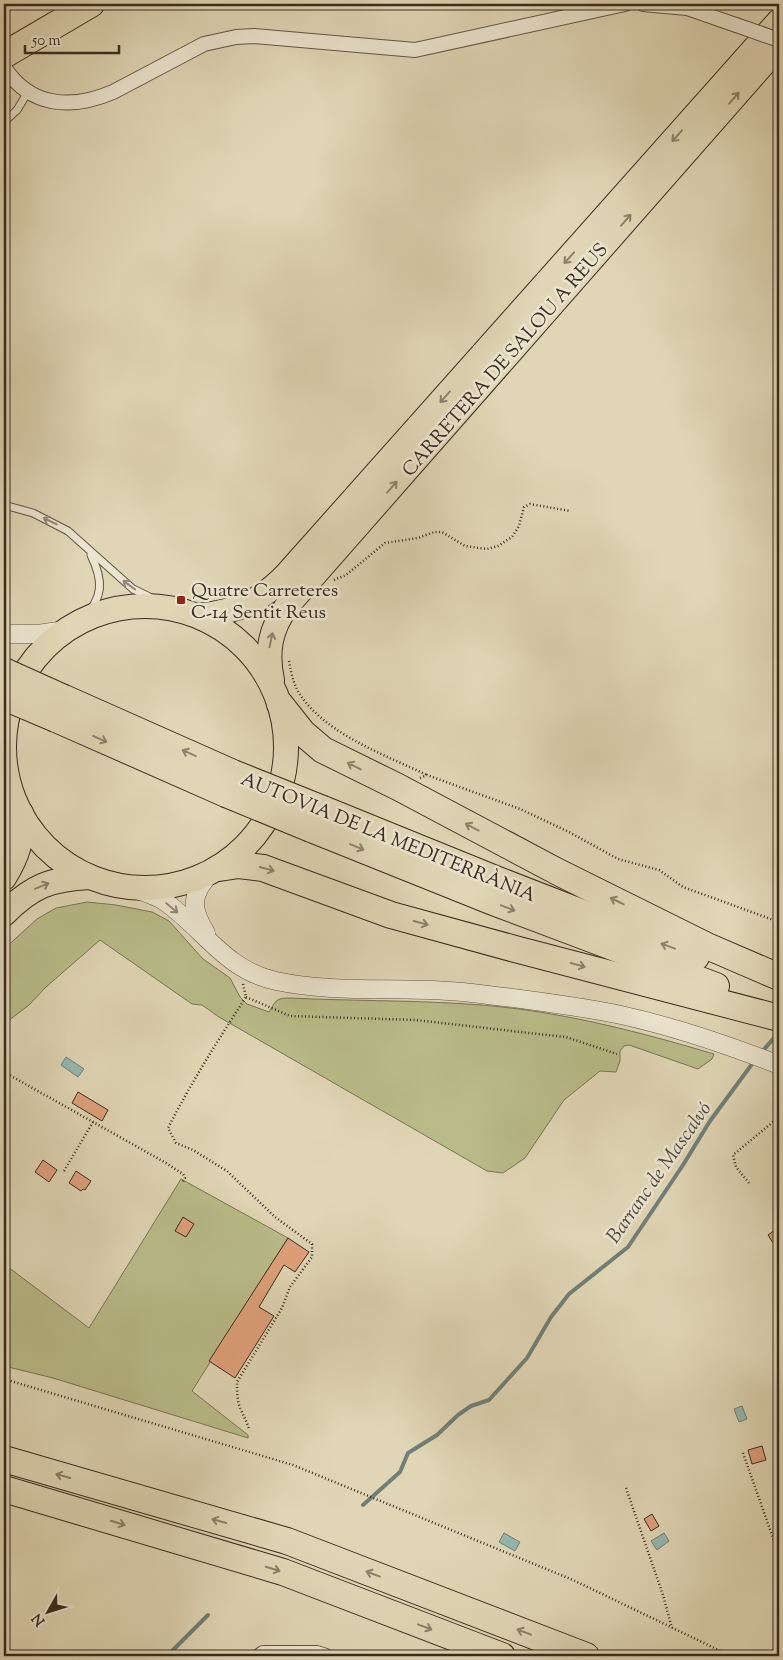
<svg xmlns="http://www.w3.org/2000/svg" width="783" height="1660" font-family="'Sorts Mill Goudy',serif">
<rect width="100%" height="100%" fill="#e0d6b5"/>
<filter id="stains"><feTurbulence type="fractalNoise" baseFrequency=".004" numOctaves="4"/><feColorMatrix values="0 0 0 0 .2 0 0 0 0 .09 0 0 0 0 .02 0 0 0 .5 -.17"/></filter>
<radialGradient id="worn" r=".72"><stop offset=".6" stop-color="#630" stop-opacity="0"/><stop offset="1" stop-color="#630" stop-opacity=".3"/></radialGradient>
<!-- green -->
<g fill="#b9bc89" stroke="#797454">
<path d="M 87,902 L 116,905 L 152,912 L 169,921 L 203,959 L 230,978 L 240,997 L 247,1004 L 269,1012 C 276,1000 276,998 291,998 C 367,1002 443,999 519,1009 C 586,1018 650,1035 714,1054 L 712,1059 L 698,1069 L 629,1045 L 624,1046 L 620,1051 L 620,1061 L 616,1072 L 600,1071 L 564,1100 L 525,1158 L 503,1173 L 487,1171 L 219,1017 L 202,1005 L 192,1004 L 100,940 L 46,987 L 29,1005 L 4,1024 L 4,949 L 37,919 L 56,908 Z"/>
<path d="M 181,1179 L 288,1238 L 192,1391 L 248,1435 L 248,1438 L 53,1378 L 4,1366 L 4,1264 L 89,1328 Z"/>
</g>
<!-- water -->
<g fill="#94b8b3" stroke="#708078">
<path d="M 66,1057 L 84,1069 L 78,1077 L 61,1065 Z"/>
<path d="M 742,1406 L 747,1419 L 739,1422 L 734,1409 Z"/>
<path d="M 504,1533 L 520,1542 L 515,1551 L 499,1542 Z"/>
<path d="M 664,1533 L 669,1541 L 657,1550 L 651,1541 Z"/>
</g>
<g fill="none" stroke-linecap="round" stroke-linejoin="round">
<!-- stream -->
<g stroke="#708078" stroke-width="4">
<path d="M 761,1053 L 779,1032"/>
<path d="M 363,1505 L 400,1472 L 408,1453 L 437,1435 L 458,1415 L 471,1406 L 489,1400 L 527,1358 L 551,1317 L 569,1294 L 628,1247 L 683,1165 L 710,1121 L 755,1060"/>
<path d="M 167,1656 L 208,1615"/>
</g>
</g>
<!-- building -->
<g fill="#e0a17a" stroke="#392c20">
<path d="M 78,1092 L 108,1110 L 102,1121 L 72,1103 Z"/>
<path d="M 43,1160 L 57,1170 L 49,1182 L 35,1172 Z"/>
<path d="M 76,1171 L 91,1181 L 85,1190 L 83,1189 L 81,1191 L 69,1183 Z"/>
<path d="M 183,1217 L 194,1224 L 186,1237 L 175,1231 Z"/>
<path d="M 779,1227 L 779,1239 L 773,1243 L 768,1235 Z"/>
<path d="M 288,1238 L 309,1252 L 295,1272 L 284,1265 L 259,1307 L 274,1316 L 235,1378 L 209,1361 Z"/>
<path d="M 762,1446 L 766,1460 L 752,1464 L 748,1450 Z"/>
<path d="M 652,1514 L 659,1526 L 651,1531 L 644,1519 Z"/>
</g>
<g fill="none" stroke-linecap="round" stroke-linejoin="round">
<!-- service casing -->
<g stroke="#635645" stroke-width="9">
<g id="service">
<path d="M 4,122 L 17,110 L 28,92"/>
<path d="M 4,505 L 33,513 L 68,531 L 133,589 L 172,608"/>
<path d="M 83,620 C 103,597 104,582 91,555"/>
<path d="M 4,766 L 5,762"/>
<path d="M 4,797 L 18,808"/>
</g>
</g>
<!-- minor casing -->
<g stroke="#635645" stroke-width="16">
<g id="minor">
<path d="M 643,4 L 687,8 L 736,25"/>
<path d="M 4,67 C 30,107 71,110 113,92 L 204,44 L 236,37 L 254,36 L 415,50 L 625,4"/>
<path d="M 259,1656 L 263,1653 L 317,1653 L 326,1656"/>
</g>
</g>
<!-- tertiary casing -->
<g stroke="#635645" stroke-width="19">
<g id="tertiary">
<path d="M 4,634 L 38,634 L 65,630"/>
<path d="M 4,748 L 4,749"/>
<path d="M 128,887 C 140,891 153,894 164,901 C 203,928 225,970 276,981 C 333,993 391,987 449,991 C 468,992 487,995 505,997 C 544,1002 583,1007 621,1015 C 675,1027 728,1045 779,1065"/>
<path d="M 206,933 C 190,907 191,895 211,872"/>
</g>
</g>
<!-- trunk casing -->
<g stroke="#392c20" stroke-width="26">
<g id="trunk">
<circle cx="145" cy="747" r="141"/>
<path d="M 199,616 C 238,611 259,603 287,574 L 779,21"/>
<path d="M 272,680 C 266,652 270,629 287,606 L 779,46"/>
<path d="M 4,878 C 18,855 23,840 21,813"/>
<path d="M 4,914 C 32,886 50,879 90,877"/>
</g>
</g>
<!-- motorway casing -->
<g stroke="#392c20" stroke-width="28">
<g id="motorway">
<path d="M 4,55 L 91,4"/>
<path d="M 64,698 L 233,773"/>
<path d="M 280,704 L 303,733 L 323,750 L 398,787 L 558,872 L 707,946 L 779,977"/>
<path d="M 56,719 L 226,794"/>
<path d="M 323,809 L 498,880 L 696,957"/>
<path d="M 311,829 L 493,902 L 716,986"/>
<path d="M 219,868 L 239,865 L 263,868 L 391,915 L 515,949 L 779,1018"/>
<path d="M 4,1459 L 287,1541 L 586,1656"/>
<path d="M 4,1489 L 283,1572 L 502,1656"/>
</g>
</g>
<!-- path -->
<g stroke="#392c20" stroke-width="2.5" stroke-dasharray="1 2.5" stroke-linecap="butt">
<path d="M 334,580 L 346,575 L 385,543 L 418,538 L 434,532 L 442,532 L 465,546 L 487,549 L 498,546 L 512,537 L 519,526 L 524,507 L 530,504 L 570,511"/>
<path d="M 289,661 C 291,672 293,683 299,693 C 325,734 385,755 427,775"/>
<path d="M 420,778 L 427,775 L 520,809 L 569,832 L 618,859 L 659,870 L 683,887 L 779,922"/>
<path d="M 243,984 L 246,997 C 218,1040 191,1083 168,1128 L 176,1143 L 193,1150 L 227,1171 L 275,1217 L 312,1244 L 312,1257 L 290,1287 L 282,1308 L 237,1382 C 237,1391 237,1402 241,1410 C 244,1417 247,1422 249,1429"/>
<path d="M 246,997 L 290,1016 L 416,1020 L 529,1033 L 566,1037 L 617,1054"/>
<path d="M 4,1072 L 166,1163 L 183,1174 L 185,1178 L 182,1183"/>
<path d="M 64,1171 L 93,1122"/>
<path d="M 749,1183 L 736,1167 L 733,1155 L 779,1117"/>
<path d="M 4,1379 L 293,1465 L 573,1580 L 731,1656"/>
<path d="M 743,1453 L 779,1555"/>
<path d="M 626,1488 L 663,1595 L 672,1628"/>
</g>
<!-- service -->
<use href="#service" stroke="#ebe4cf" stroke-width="7"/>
<!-- minor -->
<use href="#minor" stroke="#ebe4cf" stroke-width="14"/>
<!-- tertiary -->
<use href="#tertiary" stroke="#ebe4cf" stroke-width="18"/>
<!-- trunk -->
<use href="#trunk" stroke="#e0d6b5" stroke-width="24"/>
<!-- motorway -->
<use href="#motorway" stroke="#e0d6b5" stroke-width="26"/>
<!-- minor-bridge casing -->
<g stroke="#635645" stroke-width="16" stroke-linecap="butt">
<path id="minor-bridge" d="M 736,25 L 779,40"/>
</g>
<!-- motorway-bridge casing -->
<g stroke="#392c20" stroke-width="28" stroke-linecap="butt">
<g id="motorway-bridge">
<path d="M 4,671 L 64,698"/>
<path d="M 4,697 L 56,719"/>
<path d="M 233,773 L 323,809"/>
<path d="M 226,794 L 311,829"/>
</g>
</g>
<!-- minor-bridge -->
<use href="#minor-bridge" stroke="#ebe4cf" stroke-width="14"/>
<!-- motorway-bridge -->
<use href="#motorway-bridge" stroke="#e0d6b5" stroke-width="26"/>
</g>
<!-- one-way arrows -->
<defs><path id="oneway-shaft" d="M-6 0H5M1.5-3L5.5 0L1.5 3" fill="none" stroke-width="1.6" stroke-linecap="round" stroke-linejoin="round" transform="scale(1.25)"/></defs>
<g stroke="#8c816a">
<use href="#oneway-shaft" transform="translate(734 98) rotate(-49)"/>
<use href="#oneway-shaft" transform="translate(677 136) rotate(132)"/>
<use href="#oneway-shaft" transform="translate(626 220) rotate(-49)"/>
<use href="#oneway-shaft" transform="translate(569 258) rotate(132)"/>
<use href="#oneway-shaft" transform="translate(445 397) rotate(132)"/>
<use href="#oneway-shaft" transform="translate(392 487) rotate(-49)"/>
<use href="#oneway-shaft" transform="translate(271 640) rotate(-78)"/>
<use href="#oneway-shaft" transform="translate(100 739) rotate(24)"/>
<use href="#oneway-shaft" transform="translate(189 753) rotate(-156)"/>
<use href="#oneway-shaft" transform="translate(354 766) rotate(-153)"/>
<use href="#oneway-shaft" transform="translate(472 827) rotate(-152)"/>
<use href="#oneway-shaft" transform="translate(357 847) rotate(22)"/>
<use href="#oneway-shaft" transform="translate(267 869) rotate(15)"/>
<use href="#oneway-shaft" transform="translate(42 886) rotate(-23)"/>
<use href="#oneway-shaft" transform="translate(617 901) rotate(-154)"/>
<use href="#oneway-shaft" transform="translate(508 908) rotate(21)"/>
<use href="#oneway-shaft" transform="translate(421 923) rotate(15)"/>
<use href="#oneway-shaft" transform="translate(668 946) rotate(-160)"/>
<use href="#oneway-shaft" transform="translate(578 965) rotate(15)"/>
<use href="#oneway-shaft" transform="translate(63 1476) rotate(-164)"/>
<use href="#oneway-shaft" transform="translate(219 1521) rotate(-164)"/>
<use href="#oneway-shaft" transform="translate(118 1523) rotate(17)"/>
<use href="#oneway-shaft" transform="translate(273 1569) rotate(17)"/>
<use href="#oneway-shaft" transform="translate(373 1574) rotate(-159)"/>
<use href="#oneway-shaft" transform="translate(425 1627) rotate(21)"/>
<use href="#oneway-shaft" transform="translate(524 1632) rotate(-159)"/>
</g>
<g stroke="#928878">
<use href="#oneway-shaft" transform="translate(50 521) rotate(-154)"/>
<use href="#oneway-shaft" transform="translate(129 585) rotate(-144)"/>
<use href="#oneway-shaft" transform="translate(172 908) rotate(40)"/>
</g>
<!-- markers -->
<rect fill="#8f2418" stroke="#ebe4cf" stroke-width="2" x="176" y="595" width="10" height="10" rx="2.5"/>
<g text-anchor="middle" stroke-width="5" stroke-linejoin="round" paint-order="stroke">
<!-- street labels -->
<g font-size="19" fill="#392c20" stroke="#ebe4cf">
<text transform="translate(504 359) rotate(-49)" y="7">CARRETERA DE SALOU A REUS</text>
<text transform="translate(389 836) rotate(22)" y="7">AUTOVIA DE LA MEDITERRÀNIA</text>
</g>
<!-- poi labels -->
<g font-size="19" fill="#392c20" stroke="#ebe4cf" text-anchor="start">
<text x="191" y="596">Quatre Carreteres<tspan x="191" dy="22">C-14 Sentit Reus</tspan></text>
</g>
<!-- water labels -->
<g font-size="20" font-style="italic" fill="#4b483d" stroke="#ebe4cf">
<text transform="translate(658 1172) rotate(-55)" y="7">Barranc de Mascalvó</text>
</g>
</g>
<!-- margin -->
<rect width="783" height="1660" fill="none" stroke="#e0d6b5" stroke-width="20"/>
<rect x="5" y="5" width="773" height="1650" fill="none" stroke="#392c20" stroke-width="2.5"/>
<rect x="10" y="10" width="763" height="1640" fill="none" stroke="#392c20"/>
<!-- north arrow -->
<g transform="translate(48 1612) rotate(231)" stroke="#ebe4cf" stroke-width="4" paint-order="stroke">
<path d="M0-4L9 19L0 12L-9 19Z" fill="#392c20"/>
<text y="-8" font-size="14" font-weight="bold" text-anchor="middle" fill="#392c20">N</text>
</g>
<!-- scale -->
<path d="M25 45v8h94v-8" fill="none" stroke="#392c20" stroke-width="2.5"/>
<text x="32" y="45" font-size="15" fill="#392c20" stroke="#ebe4cf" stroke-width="4" paint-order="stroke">50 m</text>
<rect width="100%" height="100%" filter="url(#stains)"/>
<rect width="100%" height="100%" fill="url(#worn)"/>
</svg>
